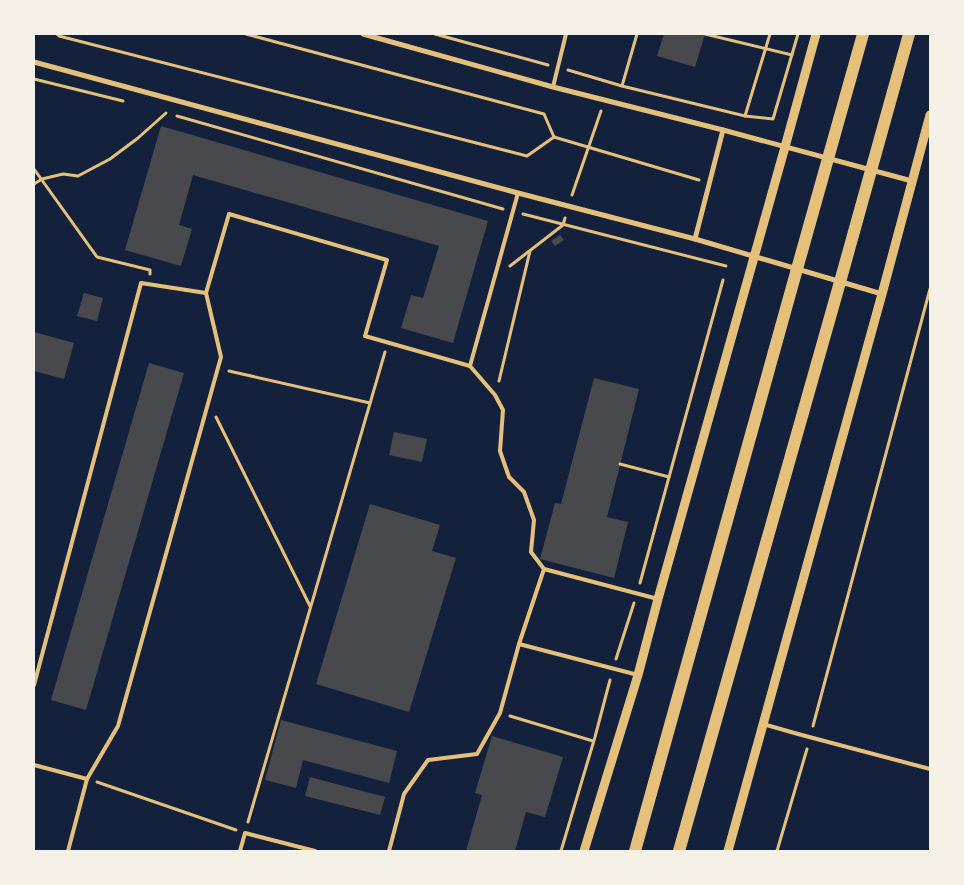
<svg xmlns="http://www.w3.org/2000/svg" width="964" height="885" font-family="Commissioner,sans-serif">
<rect width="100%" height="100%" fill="#14213d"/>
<!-- building -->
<g fill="#48494c">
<path d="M 664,34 L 705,34 L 695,67 L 657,56 Z"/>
<path d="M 161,126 L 488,221 L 453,343 L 401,328 L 411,295 L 423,298 L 439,246 L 193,175 L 179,225 L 192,229 L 181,266 L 125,250 Z"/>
<path d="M 560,235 L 564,240 L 555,246 L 551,241 Z"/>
<path d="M 84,293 L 103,298 L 97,321 L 77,316 Z"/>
<path d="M 34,332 L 74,343 L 64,379 L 34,371 Z"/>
<path d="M 149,363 L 184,373 L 86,710 L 51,700 Z"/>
<path d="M 594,378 L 639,389 L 607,517 L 628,522 L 614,578 L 540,559 L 555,503 L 561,504 Z"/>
<path d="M 394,432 L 427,439 L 422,462 L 389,455 Z"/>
<path d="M 370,504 L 440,525 L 432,551 L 456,558 L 409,712 L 316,684 Z"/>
<path d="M 281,720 L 397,751 L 389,783 L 303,760 L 296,788 L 265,780 Z"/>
<path d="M 492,736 L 563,757 L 545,817 L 526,812 L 515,851 L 466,851 L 482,795 L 475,793 Z"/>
<path d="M 310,777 L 385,797 L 380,815 L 305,796 Z"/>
</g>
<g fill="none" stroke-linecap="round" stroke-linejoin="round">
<!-- path -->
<g stroke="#e5c07b" stroke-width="3">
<path d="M 57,34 L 59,36 L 527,156 L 554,137 L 699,180"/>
<path d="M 246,34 L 544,114 L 554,137"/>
<path d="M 435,34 L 548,65"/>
<path d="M 705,34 L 792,55"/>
<path d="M 568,70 L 622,86 L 745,116 L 773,119 L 798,34"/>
<path d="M 34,79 L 123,101"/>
<path d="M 622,86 L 637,34"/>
<path d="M 177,116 L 503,209"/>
<path d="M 745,116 L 770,34"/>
<path d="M 34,169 L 97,257 L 150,270 L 150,274"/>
<path d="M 34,184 L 42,179 L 63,174 L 78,176 L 110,159 L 138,138 L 166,113"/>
<path d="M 572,195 L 601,111"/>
<path d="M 523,214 L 726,266"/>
<path d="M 510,266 L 563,225 L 565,218"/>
<path d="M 229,371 L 370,403"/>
<path d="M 499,381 L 530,251"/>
<path d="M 216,417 L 310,606"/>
<path d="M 620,464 L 669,477"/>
<path d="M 640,583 L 723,280"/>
<path d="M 616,659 L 634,603"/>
<path d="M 510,716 L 593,741"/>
<path d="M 813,726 L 930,289"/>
<path d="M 97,782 L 236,830"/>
<path d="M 248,822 L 385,352"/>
<path d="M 561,851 L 595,737 L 610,680"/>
<path d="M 777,851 L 807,749"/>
</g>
<!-- service -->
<g stroke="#e5c07b" stroke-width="4">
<path d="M 553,87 L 566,34"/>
<path d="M 518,193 L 470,366 L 495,395 L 503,410 L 500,451 L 509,477 L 524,492 L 534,520 L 531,552 L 544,569"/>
<path d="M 519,644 L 638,675"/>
<path d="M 34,685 L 141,283 L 206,293 L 229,214 L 387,260 L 365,336 L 470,366"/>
<path d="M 763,724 L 798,734 L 930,769"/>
<path d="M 34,765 L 87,779 L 68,851"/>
<path d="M 87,779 L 118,726 L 221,357 L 206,293"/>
<path d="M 240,851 L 245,833 L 315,851"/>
<path d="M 389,851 L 404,794 L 428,760 L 477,754 L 500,713 L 519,644 L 544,569 L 658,599"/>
</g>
<!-- minor -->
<g stroke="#e5c07b" stroke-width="5">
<path d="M 363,34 L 553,87 L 723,130 L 912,181"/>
<path d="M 34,62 L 518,193 L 695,239 L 882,294"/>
<path d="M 695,239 L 723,130"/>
</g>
<!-- tertiary -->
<g stroke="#e5c07b" stroke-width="9">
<path d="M 584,851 L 638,675 L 658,599 L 785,147 L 816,34"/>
<path d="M 728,851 L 882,294 L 930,115"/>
</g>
<!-- primary -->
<g stroke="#e5c07b" stroke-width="12">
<path d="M 635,851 L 797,269 L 863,34"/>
<path d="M 679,851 L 840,282 L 909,34"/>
</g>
</g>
<!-- border -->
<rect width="964" height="885" fill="none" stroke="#f6f1e7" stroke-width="70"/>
</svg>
